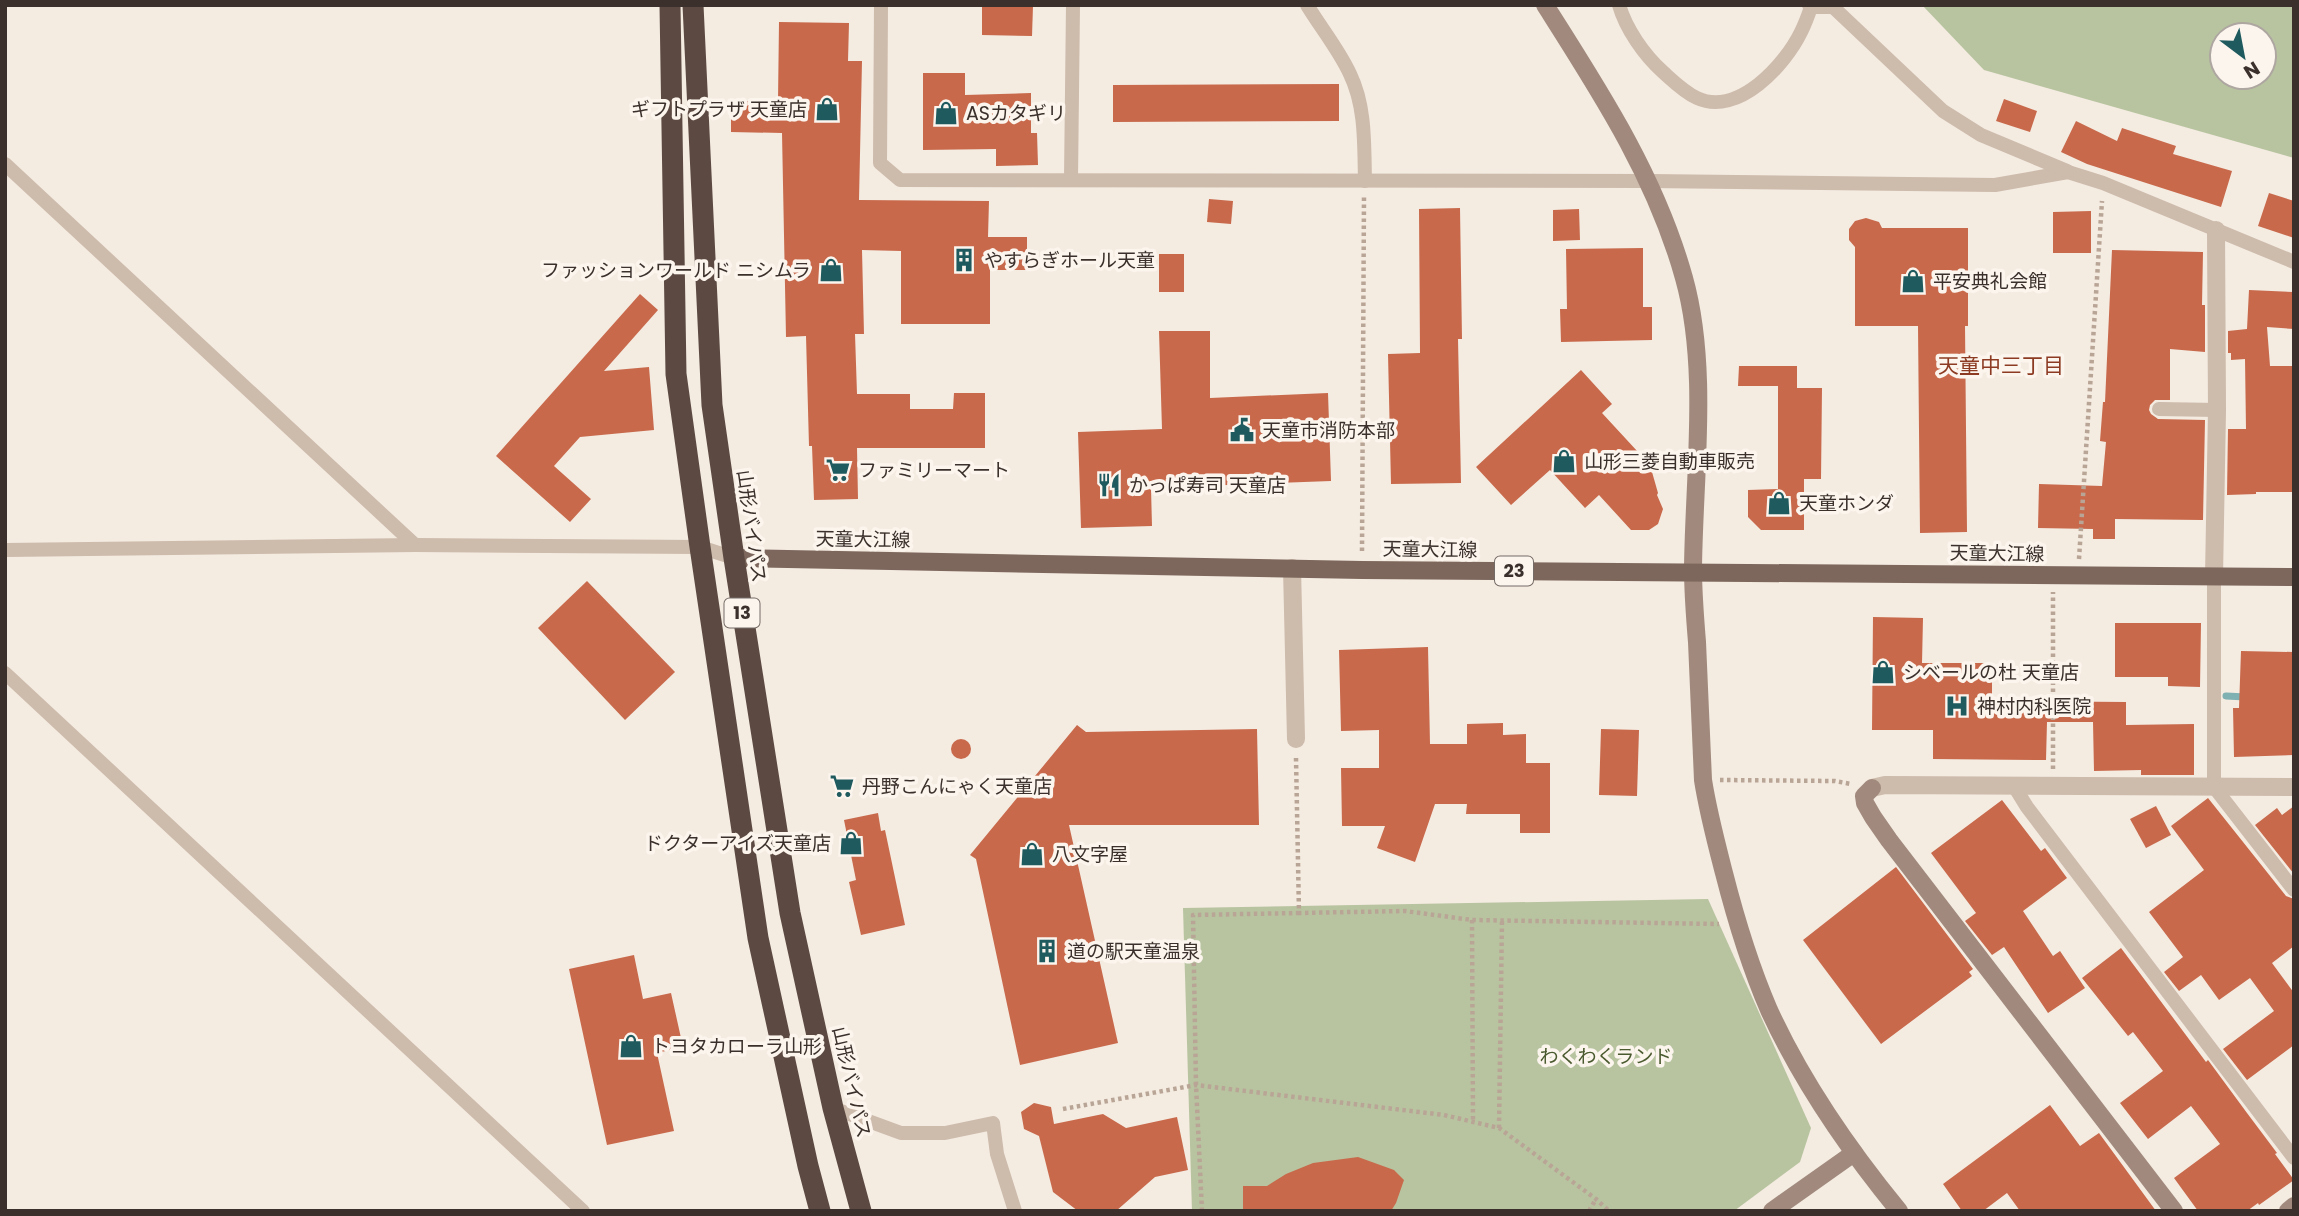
<svg xmlns="http://www.w3.org/2000/svg" width="2299" height="1216" font-family="Poppins,'Noto Sans JP',sans-serif">
<rect width="100%" height="100%" fill="#f4ebe1"/>
<!-- green -->
<g fill="#b8c4a0" fill-rule="evenodd">
<path d="M 1922,5 L 2294,5 L 2294,158 L 1984,70 ZM 2222,35 L 2264,35 L 2264,77 L 2222,77 Z"/>
<path d="M 1708,899 L 1811,1128 L 1800,1162 L 1734,1211 L 1192,1211 L 1183,908 Z"/>
</g>
<g fill="none" stroke-linecap="round" stroke-linejoin="round">
<!-- stream -->
<path stroke="#7fb0b2" stroke-width="7" d="M 2226,696 L 2246,697"/>
</g>
<!-- building -->
<g fill="#c8694b">
<path d="M 982,6 L 1033,6 L 1032,36 L 982,35 Z"/>
<path d="M 779,22 L 849,23 L 848,61 L 862,61 L 859,200 L 989,201 L 988,237 L 1027,237 L 1027,270 L 990,270 L 990,324 L 901,324 L 901,251 L 862,250 L 864,334 L 855,334 L 857,394 L 910,394 L 910,409 L 953,409 L 954,393 L 985,393 L 985,448 L 857,448 L 858,499 L 814,500 L 812,446 L 809,446 L 806,336 L 786,337 L 782,133 L 731,132 L 731,101 L 778,101 Z"/>
<path d="M 923,73 L 965,73 L 965,95 L 1031,93 L 1031,133 L 1037,133 L 1038,165 L 996,166 L 996,149 L 923,150 Z"/>
<path d="M 1339,84 L 1339,121 L 1113,122 L 1113,85 Z"/>
<path d="M 2004,99 L 2037,111 L 2030,132 L 1996,121 Z"/>
<path d="M 2076,121 L 2117,141 L 2122,128 L 2176,146 L 2173,154 L 2232,171 L 2221,207 L 2087,164 L 2061,152 Z"/>
<path d="M 2269,193 L 2294,201 L 2294,238 L 2258,226 Z"/>
<path d="M 1209,199 L 1233,201 L 1231,224 L 1207,222 Z"/>
<path d="M 1460,208 L 1462,339 L 1458,339 L 1461,483 L 1391,484 L 1388,354 L 1420,353 L 1419,209 Z"/>
<path d="M 1579,209 L 1580,240 L 1553,241 L 1553,210 Z"/>
<path d="M 2091,211 L 2091,253 L 2053,253 L 2053,212 Z"/>
<path d="M 1866,218 L 1879,222 L 1882,228 L 1968,228 L 1968,326 L 1965,326 L 1967,532 L 1920,533 L 1918,326 L 1855,326 L 1855,247 L 1849,240 L 1849,229 L 1855,221 Z"/>
<path d="M 1643,248 L 1643,307 L 1652,307 L 1652,340 L 1561,342 L 1560,309 L 1567,309 L 1566,249 Z"/>
<path d="M 2112,250 L 2203,252 L 2202,305 L 2205,305 L 2205,352 L 2170,349 L 2170,400 L 2155,400 L 2150,405 L 2149,410 L 2151,414 L 2158,419 L 2205,420 L 2203,520 L 2115,519 L 2115,539 L 2093,539 L 2093,529 L 2038,528 L 2039,484 L 2102,486 L 2106,442 L 2100,441 L 2103,402 L 2105,402 Z"/>
<rect x="1159" y="254" width="25" height="38"/>
<path d="M 2249,290 L 2294,292 L 2294,329 L 2267,327 L 2270,366 L 2294,366 L 2294,492 L 2256,492 L 2256,494 L 2227,495 L 2228,429 L 2246,429 L 2245,359 L 2231,360 L 2231,353 L 2228,353 L 2228,331 L 2247,329 Z"/>
<path d="M 640,294 L 658,310 L 604,371 L 649,367 L 654,430 L 580,437 L 554,466 L 591,499 L 570,522 L 496,456 Z"/>
<path d="M 1159,331 L 1210,331 L 1210,398 L 1328,393 L 1331,481 L 1151,488 L 1152,526 L 1081,528 L 1078,432 L 1162,429 Z"/>
<path d="M 1739,366 L 1797,366 L 1797,388 L 1822,388 L 1821,479 L 1804,479 L 1804,530 L 1761,530 L 1748,517 L 1748,490 L 1778,489 L 1778,386 L 1738,386 Z"/>
<path d="M 1581,370 L 1612,404 L 1602,413 L 1650,465 L 1658,493 L 1657,495 L 1663,509 L 1658,524 L 1649,530 L 1631,530 L 1599,495 L 1585,508 L 1550,470 L 1511,505 L 1476,467 Z"/>
<path d="M 587,581 L 675,672 L 625,720 L 538,628 Z"/>
<path d="M 1873,617 L 1923,618 L 1922,663 L 1992,663 L 1992,701 L 2126,702 L 2126,725 L 2194,724 L 2194,775 L 2141,775 L 2141,770 L 2094,771 L 2093,722 L 2047,722 L 2046,760 L 1933,759 L 1933,730 L 1872,730 Z"/>
<path d="M 2115,623 L 2201,623 L 2200,687 L 2168,686 L 2168,677 L 2115,677 Z"/>
<path d="M 1428,647 L 1430,744 L 1467,744 L 1467,724 L 1503,723 L 1503,735 L 1526,734 L 1526,763 L 1550,763 L 1550,833 L 1520,833 L 1520,814 L 1466,814 L 1467,804 L 1435,804 L 1415,862 L 1377,848 L 1385,826 L 1342,826 L 1341,768 L 1379,768 L 1379,730 L 1341,731 L 1339,650 Z"/>
<path d="M 2241,651 L 2294,652 L 2294,755 L 2234,757 L 2233,708 L 2239,708 Z"/>
<path d="M 1077,725 L 1086,732 L 1257,729 L 1259,825 L 1069,825 L 1118,1043 L 1020,1065 L 976,859 L 970,855 Z"/>
<path d="M 1601,729 L 1639,730 L 1637,796 L 1599,795 Z"/>
<circle cx="961" cy="749" r="10"/>
<path d="M 2208,798 L 2286,896 L 2294,899 L 2294,946 L 2272,963 L 2294,993 L 2294,1045 L 2247,1080 L 2223,1049 L 2274,1011 L 2250,978 L 2219,1000 L 2201,975 L 2179,991 L 2164,972 L 2183,957 L 2149,912 L 2204,870 L 2171,826 Z"/>
<path d="M 2002,800 L 2041,851 L 2045,848 L 2067,878 L 2023,911 L 2053,956 L 2060,951 L 2085,988 L 2048,1013 L 2004,947 L 1992,955 L 1965,921 L 1976,913 L 1931,853 Z"/>
<path d="M 2156,806 L 2171,835 L 2146,848 L 2130,819 Z"/>
<path d="M 2294,806 L 2294,874 L 2255,825 L 2277,808 L 2282,815 Z"/>
<path d="M 878,813 L 881,831 L 885,830 L 905,925 L 861,935 L 849,882 L 856,880 L 844,820 Z"/>
<path d="M 1896,867 L 1973,969 L 1969,972 L 1972,976 L 1881,1044 L 1803,940 Z"/>
<path d="M 2121,948 L 2206,1062 L 2208,1060 L 2247,1113 L 2277,1153 L 2275,1154 L 2294,1180 L 2259,1205 L 2258,1203 L 2247,1211 L 2198,1211 L 2174,1178 L 2220,1144 L 2191,1106 L 2148,1139 L 2120,1103 L 2163,1071 L 2133,1032 L 2128,1036 L 2082,978 Z"/>
<path d="M 634,955 L 643,999 L 671,993 L 683,1047 L 657,1053 L 674,1131 L 607,1145 L 569,969 Z"/>
<path d="M 1034,1103 L 1051,1107 L 1054,1124 L 1103,1114 L 1126,1128 L 1177,1117 L 1188,1170 L 1155,1177 L 1116,1211 L 1078,1211 L 1053,1192 L 1039,1136 L 1024,1129 L 1021,1112 Z"/>
<path d="M 2050,1105 L 2080,1146 L 2099,1133 L 2156,1211 L 2020,1211 L 2007,1193 L 1983,1211 L 1962,1211 L 1943,1184 Z"/>
<path d="M 1358,1157 L 1394,1170 L 1404,1180 L 1396,1203 L 1391,1211 L 1243,1209 L 1243,1186 L 1267,1186 L 1286,1174 L 1313,1163 Z"/>
</g>
<g fill="none" stroke-linecap="round" stroke-linejoin="round">
<!-- path -->
<g stroke="#b9a596" stroke-width="4.5" stroke-dasharray="3.5 3.5" stroke-linecap="butt">
<path d="M 1362,551 L 1364,196"/>
<path d="M 2079,559 L 2102,201"/>
<path d="M 1296,758 L 1299,913 L 1405,911 L 1472,920 L 1719,924"/>
<path d="M 2053,769 L 2053,592"/>
<path d="M 1720,780 L 1835,781 L 1851,784"/>
<path d="M 1472,920 L 1473,1122"/>
<path d="M 1063,1109 L 1196,1085 L 1444,1115 L 1499,1128 L 1596,1199 L 1609,1211"/>
<path d="M 1499,1128 L 1502,920"/>
<path d="M 1202,1211 L 1196,1085 L 1193,915 L 1299,913"/>
<path d="M 1589,1211 L 1596,1199"/>
</g>
<!-- lane -->
<g stroke="#cdbbac" stroke-width="14">
<path d="M 881,5 L 880,163 L 900,180 L 1649,181 L 1995,185 L 2068,172 L 2103,183 L 2294,262"/>
<path d="M 1307,5 C 1321,28 1339,50 1350,74 C 1366,107 1364,145 1365,181"/>
<path d="M 1619,5 C 1626,29 1644,55 1663,72 C 1673,81 1684,92 1697,98 C 1738,117 1785,65 1801,32 C 1805,24 1808,16 1811,7"/>
<path d="M 1809,5 L 1811,7 L 1833,7 L 1943,111 L 1981,135 L 2067,171"/>
<path d="M 5,164 L 415,545"/>
<path d="M 1071,179 L 1073,5"/>
<path d="M 2159,409 L 2217,410"/>
<path d="M 5,550 L 415,545 L 700,547 L 734,558"/>
<path d="M 2214,577 L 2214,787 L 2294,890"/>
<path d="M 5,673 L 583,1211"/>
<path d="M 2014,786 L 2027,807 L 2294,1158"/>
<path d="M 833,1108 L 901,1133 L 945,1133 L 993,1123 L 997,1154 L 1015,1211"/>
</g>
<!-- street -->
<g stroke="#cdbbac" stroke-width="18">
<path d="M 1292,568 L 1296,739"/>
<path d="M 2214,577 L 2217,410 L 2216,230"/>
<path d="M 1872,788 L 1885,785 L 2294,787"/>
</g>
<!-- secondary -->
<g stroke="#a18a7d" stroke-width="18">
<path d="M 1545,5 C 1601,93 1656,177 1684,278 C 1709,367 1694,475 1693,568 C 1693,593 1695,618 1697,642 C 1699,688 1701,734 1703,780 C 1708,812 1716,842 1724,873 C 1736,920 1750,966 1769,1010 C 1802,1082 1849,1150 1899,1211"/>
<path d="M 1872,788 L 1864,796 L 1865,803 L 1873,817 L 1889,840 L 2174,1211"/>
<path d="M 1772,1211 L 1854,1153"/>
<path d="M 2288,1211 L 2294,1206"/>
</g>
<!-- primary -->
<path stroke="#7d675c" stroke-width="18" d="M 734,558 L 1362,570 L 2294,577"/>
<!-- highway -->
<g stroke="#5c4a42" stroke-width="21">
<path d="M 670,5 L 676,374 L 700,547 L 758,938 L 808,1166 L 820,1211"/>
<path d="M 693,5 L 712,405 L 734,558 L 790,913 L 833,1108 L 861,1211"/>
</g>
</g>
<!-- icons -->
<defs>
<g id="shop-bare" transform="scale(1.89)"><path d="M-5-2.5h2.3a2.7 3.5 0 0 1 5.4 0H5L5.5 6h-11ZM-1.5-2.5h3a1.5 2.3 0 0 0-3 0Z" fill="#1f5a5e" stroke="#fbf5ee" stroke-width="2.5" paint-order="stroke"/></g>
<g id="building-bare" transform="scale(1.89)"><path d="M-4-6H4V6H1V3H-1V6H-4ZM-2.5-4.3h1.7v1.8h-1.7ZM.8-4.3h1.7v1.8H.8ZM-2.5-1h1.7V.8h-1.7ZM.8-1h1.7V.8H.8Z" fill="#1f5a5e" stroke="#fbf5ee" stroke-width="2.5" paint-order="stroke"/></g>
<g id="civic-bare" transform="scale(1.89)"><path d="M-.6-6.5H3V-4.5H.6V-3L4-1V1h2V6H-6V1h2V-1L-.6-3ZM-1.2 2.5V6h2.4V2.5Z" fill="#1f5a5e" stroke="#fbf5ee" stroke-width="2.5" paint-order="stroke"/></g>
<g id="supermarket-bare" transform="scale(1.89)"><path d="M-6-5.5h2.5l.6 2H6L4.5 2H-2.5L-4.4-4H-6ZM-1.5 3.2a1.3 1.3 0 1 0 .1 0ZM3 3.2a1.3 1.3 0 1 0 .1 0Z" fill="#1f5a5e" stroke="#fbf5ee" stroke-width="2.5" paint-order="stroke"/></g>
<g id="restaurant-bare" transform="scale(1.89)"><path d="M-5-6h1v4h1v-4h1v4h1v-4h1v5L-1.5 .5V6h-2V.5L-5-1ZM5-6V6H3V1.5H1.5Q1.5-4 5-6Z" fill="#1f5a5e" stroke="#fbf5ee" stroke-width="2.5" paint-order="stroke"/></g>
<g id="hospital-bare" transform="scale(1.89)"><path d="M-5-5h3v3.5h4V-5h3V5h-3V1.5h-4V5h-3Z" fill="#1f5a5e" stroke="#fbf5ee" stroke-width="2.5" paint-order="stroke"/></g>
</defs>
<g fill-rule="evenodd">
<use href="#shop-bare" x="827" y="109"/>
<use href="#shop-bare" x="946" y="113"/>
<use href="#building-bare" x="964" y="260"/>
<use href="#shop-bare" x="831" y="270"/>
<use href="#shop-bare" x="1913" y="281"/>
<use href="#civic-bare" x="1242" y="430"/>
<use href="#shop-bare" x="1564" y="461"/>
<use href="#supermarket-bare" x="838" y="470"/>
<use href="#restaurant-bare" x="1109" y="485"/>
<use href="#shop-bare" x="1779" y="503"/>
<use href="#shop-bare" x="1883" y="672"/>
<use href="#hospital-bare" x="1957" y="706"/>
<use href="#supermarket-bare" x="842" y="786"/>
<use href="#shop-bare" x="851" y="843"/>
<use href="#shop-bare" x="1032" y="854"/>
<use href="#building-bare" x="1047" y="951"/>
<use href="#shop-bare" x="631" y="1046"/>
</g>
<g text-anchor="middle" stroke-width="7" stroke-linejoin="round" paint-order="stroke">
<!-- shield labels -->
<g fill="#fbf5ee" stroke="#756b66" stroke-width="2">
<rect x="1495" y="556.5" width="38" height="29" rx="5"/>
<rect x="724.5" y="598.5" width="35" height="29" rx="5"/>
</g>
<g font-size="18" font-weight="bold" fill="#3b302b">
<text x="1514" y="577">23</text>
<text x="742" y="619">13</text>
</g>
<!-- poi labels -->
<g font-size="19" fill="#3b302b" stroke="#fbf5ee" text-anchor="start">
<text x="807" y="116" text-anchor="end">ギフトプラザ 天童店</text>
<text x="966" y="120">ASカタギリ</text>
<text x="984" y="267">やすらぎホール天童</text>
<text x="811" y="277" text-anchor="end">ファッションワールド ニシムラ</text>
<text x="1933" y="288">平安典礼会館</text>
<text x="1262" y="437">天童市消防本部</text>
<text x="1584" y="468">山形三菱自動車販売</text>
<text x="858" y="477">ファミリーマート</text>
<text x="1129" y="492">かっぱ寿司 天童店</text>
<text x="1799" y="510">天童ホンダ</text>
<text x="1903" y="679">シベールの杜 天童店</text>
<text x="1977" y="713">神村内科医院</text>
<text x="862" y="793">丹野こんにゃく天童店</text>
<text x="831" y="850" text-anchor="end">ドクターアイズ天童店</text>
<text x="1052" y="861">八文字屋</text>
<text x="1067" y="958">道の駅天童温泉</text>
<text x="651" y="1053">トヨタカローラ山形</text>
</g>
<!-- street labels -->
<g font-size="19" fill="#3b302b" stroke="#fbf5ee">
<text transform="translate(752 526) rotate(82)" y="7">山形バイパス</text>
<text transform="translate(863 539) rotate(1)" y="7">天童大江線</text>
<text transform="translate(1430 549) rotate(1)" y="7">天童大江線</text>
<text transform="translate(1997 553) rotate(1)" y="7">天童大江線</text>
<text transform="translate(852 1082) rotate(77)" y="7">山形バイパス</text>
</g>
<!-- park labels -->
<g font-size="19" fill="#4a5a2e" stroke="#fbf5ee">
<text x="1606" y="1063">わくわくランド</text>
</g>
<!-- neighbourhood labels -->
<g font-size="21" fill="#8c3b22" stroke="#fbf5ee">
<text x="2001" y="373">天童中三丁目</text>
</g>
</g>
<!-- border -->
<rect width="2299" height="1216" fill="none" stroke="#3b302b" stroke-width="14"/>
<!-- north arrow -->
<g transform="translate(2243 56) rotate(148)"><circle r="33" fill="#fbf5ee" stroke="#aea6a0" stroke-width="2"/>
<path d="M0-5L12 26L0 18L-12 26Z" fill="#1f5a5e"/>
<text y="-10" font-size="19" font-weight="bold" text-anchor="middle" fill="#3b302b">N</text>
</g>
</svg>
